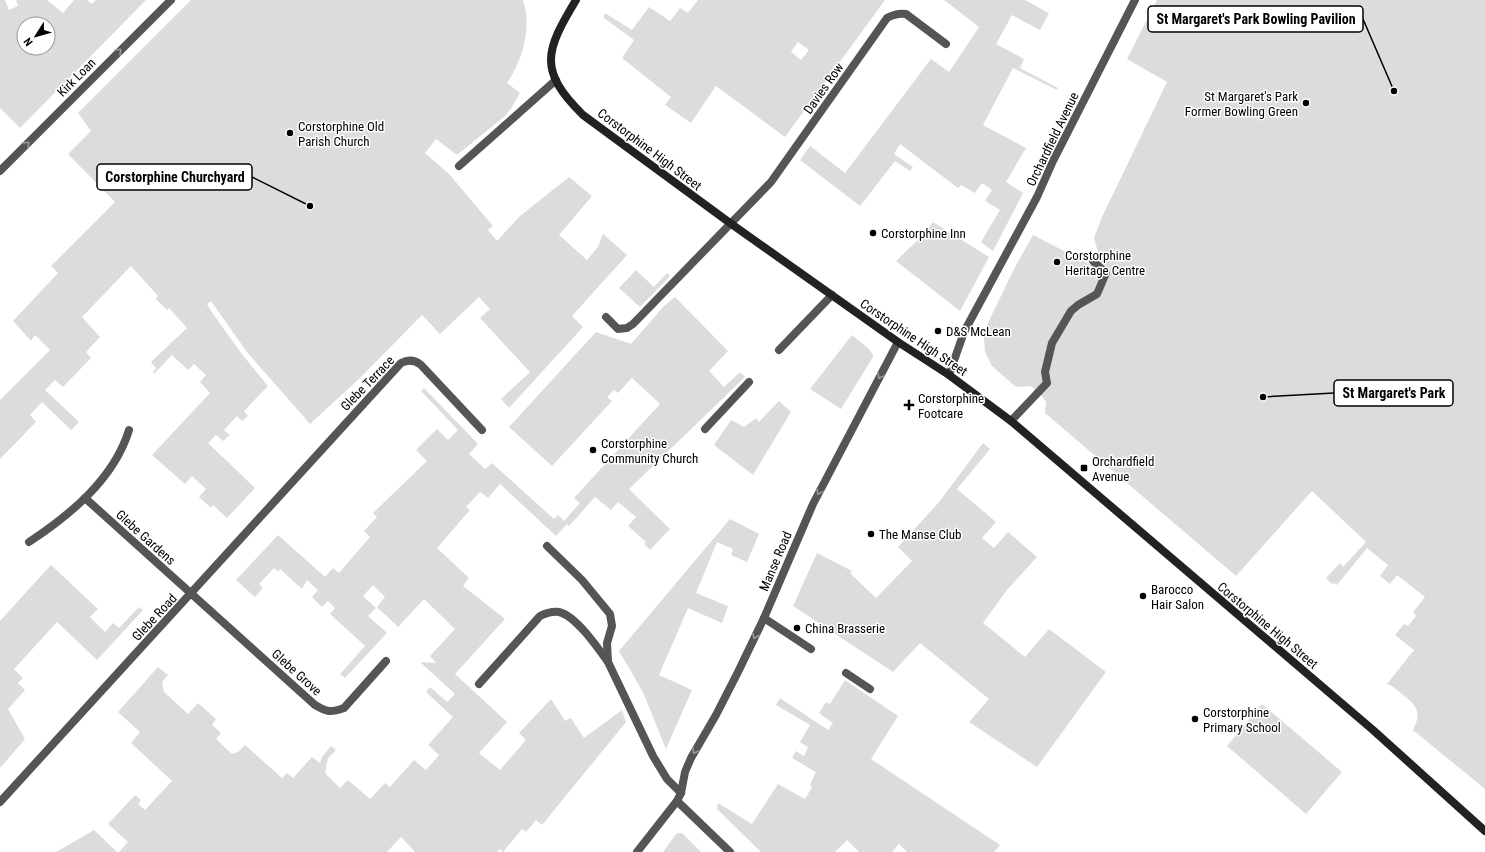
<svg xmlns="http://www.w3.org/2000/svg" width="1485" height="852" font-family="'Roboto Condensed',sans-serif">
<rect width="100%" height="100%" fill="#fff"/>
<!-- green -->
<g fill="#dcdcdc" fill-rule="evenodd">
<path d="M 0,0 L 5,0 L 9,10 L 18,6 L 16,0 L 47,0 L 63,13 L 74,0 L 87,0 L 92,4 L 96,0 L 146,0 L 20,128 L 0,108 ZM 24,24 L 48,24 L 48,48 L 24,48 Z"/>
<path d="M 191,0 L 523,0 C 532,27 523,60 507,83 L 520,93 L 512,107 L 505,116 L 457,155 L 436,139 L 425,153 L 449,174 L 493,226 L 488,230 L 497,241 L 520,216 L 569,177 L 592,196 L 559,235 L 587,260 L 598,247 L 603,234 L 627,255 L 572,316 L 583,327 L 509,408 L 501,399 L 530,372 L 480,318 L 490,309 L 479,297 L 440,334 L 422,315 L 362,376 L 310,424 L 247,352 L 211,301 L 207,304 L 211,311 L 241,353 L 268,386 L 244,411 L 248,416 L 242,421 L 237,416 L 224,430 L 230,435 L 223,441 L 216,435 L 208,443 L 255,488 L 227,518 L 213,505 L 211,508 L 199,497 L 206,489 L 192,476 L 185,484 L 152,455 L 210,393 L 200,382 L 206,375 L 194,364 L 188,370 L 172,355 L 154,374 L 153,372 L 156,368 L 151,362 L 187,328 L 169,308 L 167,310 L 156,299 L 158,296 L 131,266 L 82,317 L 100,337 L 86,352 L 91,358 L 63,387 L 55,380 L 45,390 L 79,422 L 71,430 L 42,402 L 30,415 L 36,422 L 0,459 L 0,400 L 50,350 L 35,335 L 31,341 L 13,321 L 58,273 L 51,266 L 115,202 L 68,154 L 91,131 L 78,113 Z"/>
<path d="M 698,0 L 885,0 L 785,137 L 716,86 L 691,123 L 665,105 L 671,97 L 622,58 L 634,40 L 604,18 L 605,13 L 632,30 L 649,7 L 670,21 L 680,8 L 688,13 ZM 798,42 L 809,50 L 801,60 L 791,52 Z"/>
<path d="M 944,0 L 1025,0 L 1049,13 L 1040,30 L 1012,15 L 996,44 L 1024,59 L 1020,68 L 1058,88 L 1057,90 L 1013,68 L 983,125 L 1026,148 L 1006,182 L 1023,193 L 993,251 L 981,242 L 1000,210 L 985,201 L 992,190 L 982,183 L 975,193 L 961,185 L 958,188 L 900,144 L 894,154 L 913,167 L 910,171 L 895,161 L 860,206 L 800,160 L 810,146 L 845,173 L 931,59 L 949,72 L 979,27 Z"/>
<path d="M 1157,0 L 1485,0 L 1485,789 L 1413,730 C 1422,712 1417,706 1403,695 C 1397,690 1393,686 1387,684 L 1414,650 L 1395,635 L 1404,624 L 1408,626 L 1416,616 L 1413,612 L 1425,597 L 1397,575 L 1390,584 L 1380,576 L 1388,565 L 1367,548 L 1337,585 L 1334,583 L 1332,584 L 1326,578 L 1340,563 L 1343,567 L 1366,542 L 1312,491 L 1236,576 L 1045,413 L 1046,402 L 1038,391 L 1030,386 L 1016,387 L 992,366 L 985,352 L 984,338 L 987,325 L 1015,267 L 1033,235 L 1091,265 L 1098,252 L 1094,238 L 1102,217 L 1167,82 L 1127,59 Z"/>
<path d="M 933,222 L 989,257 L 960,311 L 896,261 L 922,236 Z"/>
<path d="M 636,270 L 654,287 L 667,273 L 670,276 L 640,307 L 619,288 Z"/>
<path d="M 675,297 L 728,351 L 709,371 L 724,387 L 740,372 L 745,377 L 629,489 L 670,529 L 650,550 L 644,544 L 646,542 L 628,526 L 636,517 L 618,502 L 611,510 L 595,497 L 569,526 L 567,524 L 556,536 L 500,484 L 488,498 L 480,492 L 466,507 L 470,510 L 437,548 L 469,578 L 463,586 L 505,619 L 455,674 L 507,722 L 479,753 L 500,770 L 526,740 L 519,733 L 551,699 L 565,721 L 571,718 L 584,738 L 622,710 L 626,722 L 542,825 L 536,820 L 526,832 L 522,829 L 503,852 L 500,849 L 497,852 L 415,852 L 401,837 L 387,852 L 119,852 L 128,842 L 108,824 L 135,795 L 141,800 L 138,804 L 145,810 L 172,781 L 131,743 L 140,732 L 118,712 L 158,667 L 168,675 L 162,682 L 164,692 L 188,714 L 198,703 L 216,719 L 212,725 L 221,733 L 216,739 L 232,754 L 238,752 L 245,745 L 282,778 L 287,773 L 293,778 L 312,757 L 320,763 L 322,757 L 331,746 L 336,750 L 328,758 L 325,773 L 340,788 L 348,780 L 370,799 L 385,783 L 390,787 L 414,760 L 426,770 L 439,755 L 428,745 L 453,717 L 426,692 L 430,687 L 447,702 L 455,694 L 420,662 L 436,663 L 430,656 L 455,629 L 424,599 L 398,627 L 377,607 L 385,597 L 373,585 L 363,596 L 376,608 L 368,616 L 387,633 L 345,678 L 340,674 L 365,646 L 330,614 L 335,608 L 328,601 L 322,607 L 312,597 L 318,590 L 307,580 L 302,589 L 280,569 L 278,572 L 274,568 L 259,584 L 263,588 L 255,597 L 236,580 L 278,535 L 325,577 L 333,568 L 339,573 L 370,537 L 364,531 L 377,517 L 373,513 L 427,461 L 416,450 L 437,429 L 448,440 L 458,430 L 421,391 L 424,388 L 478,444 L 469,454 L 485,469 L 492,463 L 554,519 L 558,515 L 564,521 L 580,503 L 574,498 L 660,404 L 632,378 L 618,393 L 614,390 L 607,397 L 612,401 L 552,466 L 509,427 L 596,332 L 631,344 L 664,306 Z"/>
<path d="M 852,335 L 869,349 L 873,355 L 873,357 L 841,409 L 810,389 Z"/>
<path d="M 779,401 L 791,412 L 753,475 L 714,445 L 731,420 L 744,427 L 756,418 L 759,422 Z"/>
<path d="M 983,443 L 990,449 L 957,489 L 996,522 L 982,538 L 994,548 L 1008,532 L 1037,557 L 1007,590 L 983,623 L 1025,657 L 1049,629 L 1106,672 L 1037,767 L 969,722 L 989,699 L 920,643 L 893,672 L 793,606 L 817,553 L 852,571 L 850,573 L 876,598 L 912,561 L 898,547 L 940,501 Z"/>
<path d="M 730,519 L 759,534 L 747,562 L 731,555 L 733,549 L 717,542 L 696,593 L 728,606 L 722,623 L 688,608 L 659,675 L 692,690 L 666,749 L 643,692 L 619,651 Z"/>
<path d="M 51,565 L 98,609 L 90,617 L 105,632 L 113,623 L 119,628 L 139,607 L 143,610 L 97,660 L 57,622 L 14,669 L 23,678 L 18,683 L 25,690 L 8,709 L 25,739 L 0,768 L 0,621 Z"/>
<path d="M 845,680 L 898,716 L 871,759 L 1000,845 L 994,852 L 907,852 L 899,844 L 892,852 L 859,852 L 847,840 L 835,852 L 761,852 L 717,809 L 718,803 L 752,824 L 778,784 L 805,799 L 812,787 L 810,785 L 816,772 L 792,758 L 796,751 L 804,756 L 808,747 L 800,742 L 810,725 L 776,705 L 780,698 L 828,730 L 833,723 L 819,713 L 826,702 L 830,704 Z"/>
<path d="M 1262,704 L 1342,772 L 1306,814 L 1227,746 Z"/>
<path d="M 94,830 L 117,852 L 56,852 Z"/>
<path d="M 679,833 L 682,833 L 701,852 L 663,852 L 676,834 Z"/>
</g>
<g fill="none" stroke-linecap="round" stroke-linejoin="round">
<!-- lane -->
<g stroke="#555" stroke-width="8">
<path d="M 459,166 L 556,80"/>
<path d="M 606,317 L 618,329 L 627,328 L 633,324 L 771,182 L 887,18 C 894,14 899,13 906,14 L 946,44"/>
<path d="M 779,350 L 832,295"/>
<path d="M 1011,421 L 1047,383 L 1045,372 L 1052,343 L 1071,311 L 1078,305 L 1097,294 L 1106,273 L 1093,261"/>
<path d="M 705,429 L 749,382"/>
<path d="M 764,618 L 811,649"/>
<path d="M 846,673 L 870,689"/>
<path d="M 479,684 L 540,616 C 546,613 552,611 559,612 C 576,616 598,648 608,662"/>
</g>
<!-- street -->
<g stroke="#555" stroke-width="8">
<path d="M 0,171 L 171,0"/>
<path d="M 949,375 L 964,332 L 1037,197 L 1053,161 L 1135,0"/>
<path d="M 85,498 L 315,705 C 327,712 330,713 344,708 L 386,661"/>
<path d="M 29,542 C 70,515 114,479 129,430"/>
<path d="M 547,546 L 582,580 L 610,614 L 612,626 L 607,643 L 608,662 L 653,756 L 667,779 L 681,793"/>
<path d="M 677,801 L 730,852"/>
<path d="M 0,802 L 401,363 C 409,359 415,360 421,365 L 482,430"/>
<path d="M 637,852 L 677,801 L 681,793 L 685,772 L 691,758 L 716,715 L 738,672 L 764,618 L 813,504 L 898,342"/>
</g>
<!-- secondary -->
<path stroke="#222" stroke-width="8" d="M 576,0 C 546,50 537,70 583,115 L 730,223 L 898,342 L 949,375 L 1011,421 L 1373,730 L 1485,831"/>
</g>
<!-- one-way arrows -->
<defs><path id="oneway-chevron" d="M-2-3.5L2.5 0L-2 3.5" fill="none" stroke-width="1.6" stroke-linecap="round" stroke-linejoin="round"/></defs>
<g stroke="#999">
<use href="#oneway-chevron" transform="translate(119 51) rotate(-45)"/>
<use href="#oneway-chevron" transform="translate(27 144) rotate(-45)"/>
<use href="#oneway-chevron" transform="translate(880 376) rotate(118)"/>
<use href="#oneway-chevron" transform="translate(819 492) rotate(118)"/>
<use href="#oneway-chevron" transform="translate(755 636) rotate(115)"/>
<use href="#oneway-chevron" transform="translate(695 751) rotate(121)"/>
</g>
<!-- markers -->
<g fill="#000" stroke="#fff" stroke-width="1.5">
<circle cx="1306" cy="103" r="4"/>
<circle cx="290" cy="133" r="4"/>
<circle cx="873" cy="233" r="4"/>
<circle cx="1057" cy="262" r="4"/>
<circle cx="938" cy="331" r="4"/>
<path d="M907 399h4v4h4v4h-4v4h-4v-4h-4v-4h4z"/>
<circle cx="593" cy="450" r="4"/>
<rect x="1080" y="464" width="8" height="8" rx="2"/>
<circle cx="871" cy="534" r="4"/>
<circle cx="1143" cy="596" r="4"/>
<circle cx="797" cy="628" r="4"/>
<circle cx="1195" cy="719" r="4"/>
</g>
<g text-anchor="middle" stroke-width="3" stroke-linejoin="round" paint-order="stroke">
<!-- street labels -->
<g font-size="13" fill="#000" stroke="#fff">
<text transform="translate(76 77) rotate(-45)" y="5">Kirk Loan</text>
<text transform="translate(823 88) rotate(-55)" y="5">Davies Row</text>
<text transform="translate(1052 139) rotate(-64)" y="5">Orchardfield Avenue</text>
<text transform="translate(650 149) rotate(37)" y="5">Corstorphine High Street</text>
<text transform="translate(914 337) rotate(34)" y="5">Corstorphine High Street</text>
<text transform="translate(367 383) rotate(-46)" y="5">Glebe Terrace</text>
<text transform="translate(146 537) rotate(42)" y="5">Glebe Gardens</text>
<text transform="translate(775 561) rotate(-67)" y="5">Manse Road</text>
<text transform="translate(154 617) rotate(-47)" y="5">Glebe Road</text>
<text transform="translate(1268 625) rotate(40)" y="5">Corstorphine High Street</text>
<text transform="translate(297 672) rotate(42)" y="5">Glebe Grove</text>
</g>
<!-- poi labels -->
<g font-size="13" fill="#000" stroke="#fff" text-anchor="start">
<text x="1298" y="101" text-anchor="end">St Margaret's Park<tspan x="1298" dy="15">Former Bowling Green</tspan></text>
<text x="298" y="131">Corstorphine Old<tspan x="298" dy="15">Parish Church</tspan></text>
<text x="881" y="238">Corstorphine Inn</text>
<text x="1065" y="260">Corstorphine<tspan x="1065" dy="15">Heritage Centre</tspan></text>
<text x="946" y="336">D&amp;S McLean</text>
<text x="918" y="403">Corstorphine<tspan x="918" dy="15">Footcare</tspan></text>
<text x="601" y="448">Corstorphine<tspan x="601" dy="15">Community Church</tspan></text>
<text x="1092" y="466">Orchardfield<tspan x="1092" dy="15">Avenue</tspan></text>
<text x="879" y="539">The Manse Club</text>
<text x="1151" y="594">Barocco<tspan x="1151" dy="15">Hair Salon</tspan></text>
<text x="805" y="633">China Brasserie</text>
<text x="1203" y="717">Corstorphine<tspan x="1203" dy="15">Primary School</tspan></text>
</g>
</g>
<!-- callouts -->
<path fill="none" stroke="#000" stroke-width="1.5" d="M1394 91L1363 19M310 206L252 177M1263 397L1334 393"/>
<g fill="#000" stroke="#fff" stroke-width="1.5">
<circle cx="1394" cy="91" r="4"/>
<circle cx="310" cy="206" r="4"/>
<circle cx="1263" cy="397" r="4"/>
</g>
<g fill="#fff" stroke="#000" stroke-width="1.5">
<rect x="1148" y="6" width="215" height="26" rx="4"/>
<rect x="97" y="164" width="155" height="26" rx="4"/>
<rect x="1334" y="380" width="119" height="26" rx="4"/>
</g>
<g font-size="14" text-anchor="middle" font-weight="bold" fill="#000">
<text x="1256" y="24">St Margaret's Park Bowling Pavilion</text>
<text x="175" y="182">Corstorphine Churchyard</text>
<text x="1394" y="398">St Margaret's Park</text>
</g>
<!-- north arrow -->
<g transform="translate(36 36) rotate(233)"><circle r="19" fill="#ffffff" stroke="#999999"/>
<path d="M0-3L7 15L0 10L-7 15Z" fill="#000000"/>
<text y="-6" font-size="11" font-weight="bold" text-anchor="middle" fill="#000000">N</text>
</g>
</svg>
